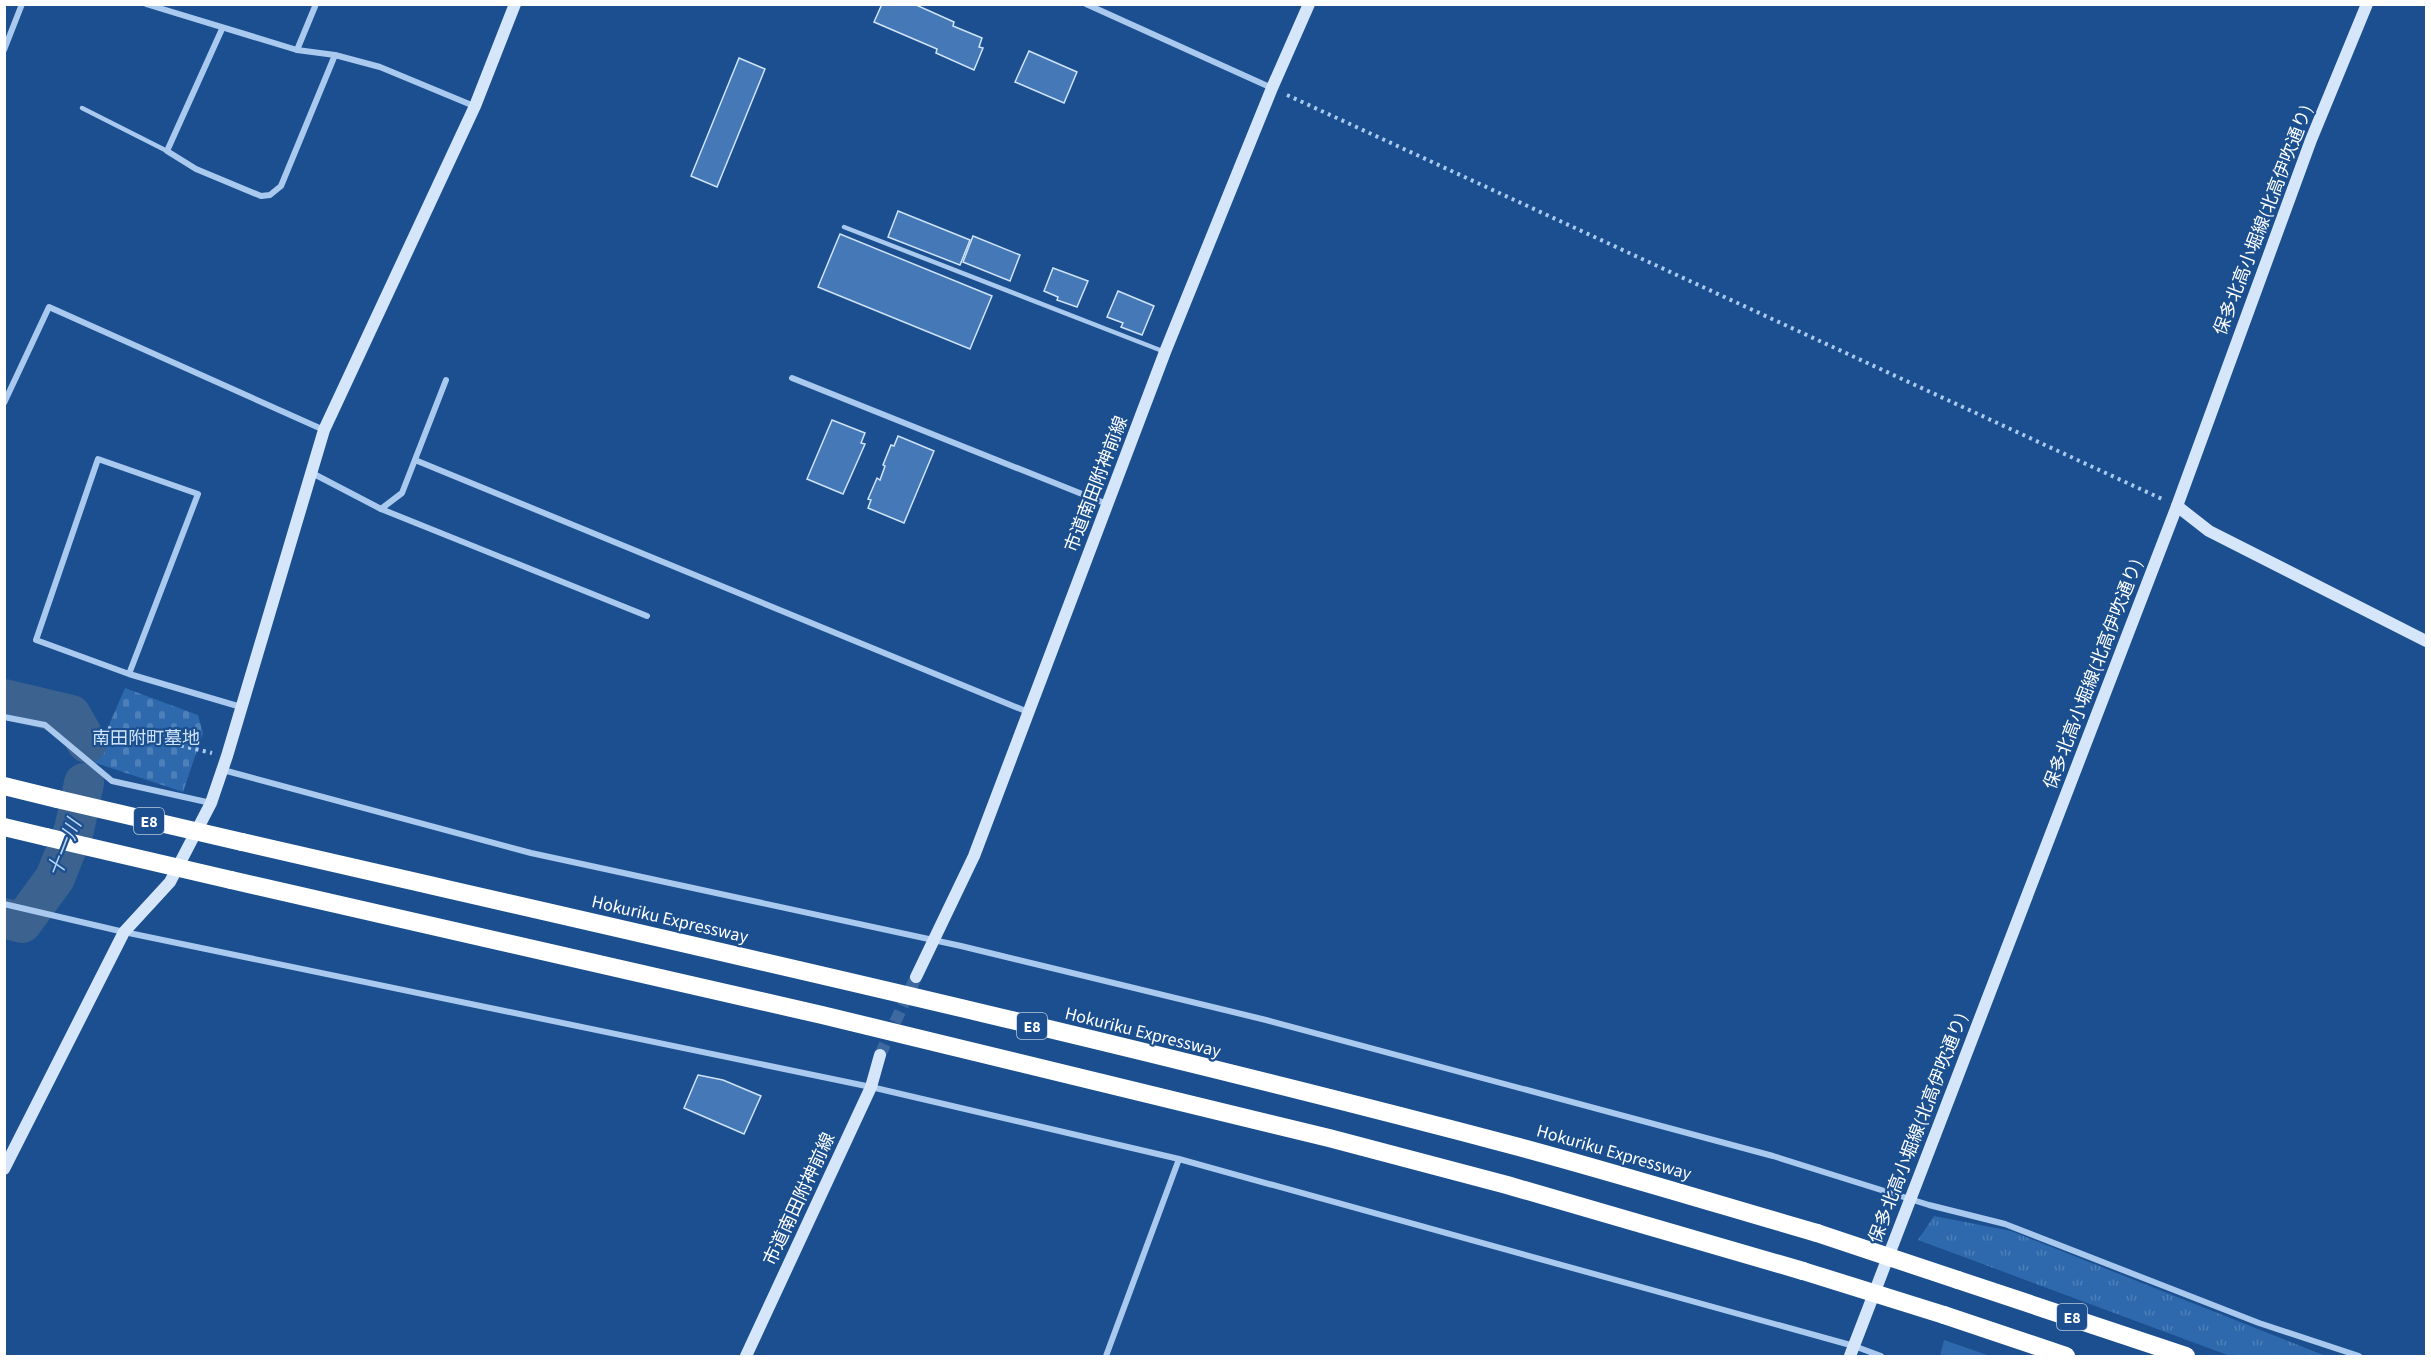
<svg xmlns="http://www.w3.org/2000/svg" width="2431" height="1361" font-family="'Source Sans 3','Noto Sans JP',sans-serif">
<defs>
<pattern id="grass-tufts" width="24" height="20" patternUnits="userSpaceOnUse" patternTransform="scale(1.5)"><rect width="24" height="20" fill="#2e69ad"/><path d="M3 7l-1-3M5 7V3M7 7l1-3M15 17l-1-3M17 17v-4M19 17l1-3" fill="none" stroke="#4d80b9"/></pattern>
<pattern id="cemetery-stones" width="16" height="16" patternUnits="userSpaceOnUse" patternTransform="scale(1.5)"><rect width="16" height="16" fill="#2e69ad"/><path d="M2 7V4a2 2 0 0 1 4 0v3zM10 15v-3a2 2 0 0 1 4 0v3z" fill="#4d80b9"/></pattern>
</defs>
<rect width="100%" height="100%" fill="#1b4f8f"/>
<!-- grass -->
<g fill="url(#grass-tufts)">
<path d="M 1934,1216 L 2011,1231 L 2326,1356 L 2230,1356 L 1918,1240 Z"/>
<path d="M 1944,1340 L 1990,1356 L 1940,1356 Z"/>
</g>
<!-- cemetery -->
<path fill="url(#cemetery-stones)" d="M 125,688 L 198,715 L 203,733 L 183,792 L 93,762 Z"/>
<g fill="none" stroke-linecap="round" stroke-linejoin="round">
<!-- river -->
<g stroke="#3c6290" stroke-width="40">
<path d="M 4,699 L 71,715 L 87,743"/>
<path d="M 4,918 L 22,923 L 55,878 L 74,830 L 84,783"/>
</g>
</g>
<!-- building -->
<g fill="#4478b7" stroke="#cfe3fa" stroke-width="1.5">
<path d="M 882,4 L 914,4 L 954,22 L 953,26 L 982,38 L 979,47 L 983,48 L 974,70 L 936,53 L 937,49 L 874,22 Z"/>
<path d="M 1029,51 L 1077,72 L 1064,103 L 1015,82 Z"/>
<path d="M 739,58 L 765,69 L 717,187 L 691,176 Z"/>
<path d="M 898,211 L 970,240 L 960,265 L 888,237 Z"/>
<path d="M 840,234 L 992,296 L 970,349 L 818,287 Z"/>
<path d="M 973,236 L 1020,255 L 1010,281 L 963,262 Z"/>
<path d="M 1053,268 L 1088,281 L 1077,307 L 1057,300 L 1058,297 L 1044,291 Z"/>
<path d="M 1118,291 L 1154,306 L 1142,335 L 1121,327 L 1123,323 L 1107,317 Z"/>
<path d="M 832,420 L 865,433 L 861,443 L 865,444 L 843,494 L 807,479 Z"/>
<path d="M 898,436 L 934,451 L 904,523 L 868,508 L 871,500 L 868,499 L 877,478 L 880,480 L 885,466 L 883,465 L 891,445 L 894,446 Z"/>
<path d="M 698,1075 L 723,1080 L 761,1096 L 744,1134 L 684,1108 Z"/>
</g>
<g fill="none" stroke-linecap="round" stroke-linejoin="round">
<!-- secondary-tunnel -->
<path stroke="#3d69a0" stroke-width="12" stroke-dasharray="12 6" stroke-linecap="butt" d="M 880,1055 L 916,977"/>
<!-- path -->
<g stroke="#a9c9ee" stroke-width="4" stroke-dasharray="3 4.5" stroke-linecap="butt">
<path d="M 1287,95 L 2162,499"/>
<path d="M 108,728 L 212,753"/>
</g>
<!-- lane -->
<g stroke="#a9c9ee" stroke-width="4.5">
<path d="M 82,108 L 167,151"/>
<path d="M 844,227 L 1165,352"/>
</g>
<!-- street -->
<g stroke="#a9c9ee" stroke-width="6">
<path d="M 146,4 L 297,50 L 335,55 L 380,67 L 474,106"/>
<path d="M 1086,4 L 1272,88"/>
<path d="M 222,29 L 167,151 L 196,169 L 261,196 L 270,195 L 281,186 L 335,55"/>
<path d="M 4,50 L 22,4"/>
<path d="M 297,50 L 316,4"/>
<path d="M 792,378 L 1107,504"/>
<path d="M 4,403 L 49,307 L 324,430"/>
<path d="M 415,460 L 1028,712"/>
<path d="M 312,473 L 381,509 L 647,616"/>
<path d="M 381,509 L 402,493 L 446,380"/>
<path d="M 129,674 L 198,494 L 98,459 L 36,640 L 129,674 L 241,707"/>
<path d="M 4,717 L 45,725 L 112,781 L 211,803"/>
<path d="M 223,770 L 531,853 L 961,946 L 1266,1020 L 1773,1156 L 1929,1205 L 2005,1224 L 2259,1323 L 2359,1356"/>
<path d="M 4,904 L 124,932 L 871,1087 L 1179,1159 L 1854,1346 L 1881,1356"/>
<path d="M 1106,1356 L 1179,1159"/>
</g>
<!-- secondary -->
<g stroke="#d6e6fa" stroke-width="12">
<path d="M 2177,506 L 2209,531 L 2426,641"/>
<path d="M 916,977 L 974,856 L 1165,352 L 1272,88 L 1309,4"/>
<path d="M 4,1169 L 124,932 L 170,882 L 211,803 L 227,756 L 324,430 L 475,106 L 515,4"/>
<path d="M 746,1356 L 871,1087 L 880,1055"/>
<path d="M 1850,1356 L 2177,506 L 2311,140 L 2367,4"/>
</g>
<!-- highway -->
<g stroke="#fff" stroke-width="18">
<path d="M 4,786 L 57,799"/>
<path d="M 4,827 L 46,837"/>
<path d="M 242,842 C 668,940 1096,1035 1519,1147 C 1619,1174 1717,1204 1817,1233"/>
<path d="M 231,880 L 822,1015 L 1329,1138 L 1507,1185 L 1803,1271"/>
<path d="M 1958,1280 L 2186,1356"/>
<path d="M 1944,1315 L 2066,1356"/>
</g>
<!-- highway-bridge -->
<g stroke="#fff" stroke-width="18">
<path d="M 57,799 L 242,842"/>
<path d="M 46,837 L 231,880"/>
<path d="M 1817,1233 L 1958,1280"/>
<path d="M 1803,1271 L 1944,1315"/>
</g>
</g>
<g text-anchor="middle" stroke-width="4.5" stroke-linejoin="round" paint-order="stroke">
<!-- shield labels -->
<g fill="#1b4f8f" stroke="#bbcadd" stroke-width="1.5">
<rect x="134" y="808" width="30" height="26" rx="4.5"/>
<rect x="1017" y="1013" width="30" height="26" rx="4.5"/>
<rect x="2057" y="1304" width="30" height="26" rx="4.5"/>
</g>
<g font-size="16" font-weight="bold" fill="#fff">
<text x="149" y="827">E8</text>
<text x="1032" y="1032">E8</text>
<text x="2072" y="1323">E8</text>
</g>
<!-- street labels -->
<g font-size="18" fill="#fff" stroke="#1b4f8f">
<text transform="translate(2263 220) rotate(-69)" y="6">保多北高小堀線(北高伊吹通り)</text>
<text transform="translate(1096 484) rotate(-69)" y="6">市道南田附神前線</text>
<text transform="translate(2093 674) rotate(-69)" y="6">保多北高小堀線(北高伊吹通り)</text>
<text transform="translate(670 919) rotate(13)" y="6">Hokuriku Expressway</text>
<text transform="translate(1143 1032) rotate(14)" y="6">Hokuriku Expressway</text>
<text transform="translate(1918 1128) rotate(-69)" y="6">保多北高小堀線(北高伊吹通り)</text>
<text transform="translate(1614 1152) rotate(16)" y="6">Hokuriku Expressway</text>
<text transform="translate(799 1199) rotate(-65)" y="6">市道南田附神前線</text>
</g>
<!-- park labels -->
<g font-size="18" fill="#cfe3fa" stroke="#1b4f8f">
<text x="146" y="744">南田附町墓地</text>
</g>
<!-- water labels -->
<g font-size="20" font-style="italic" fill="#b5d3f5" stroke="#1b4f8f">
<text transform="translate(64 848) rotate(-69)" y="7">十一川</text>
</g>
</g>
<!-- border -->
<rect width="2431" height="1361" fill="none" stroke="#ffffff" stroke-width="12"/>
</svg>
